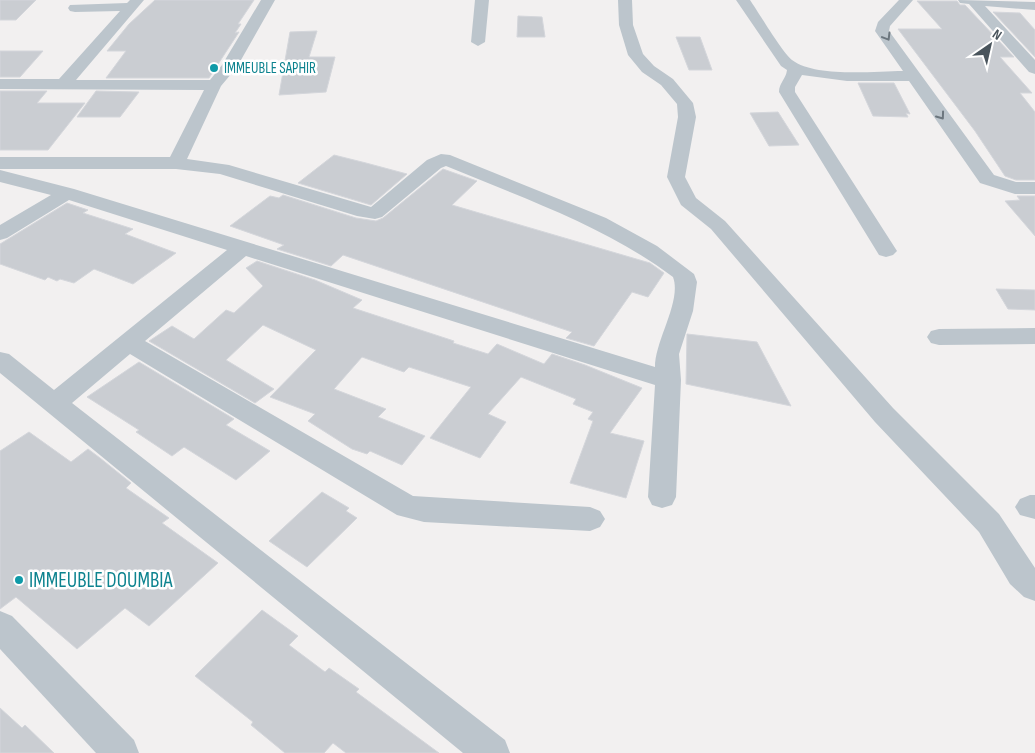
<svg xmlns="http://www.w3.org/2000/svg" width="1035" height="753" font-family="'Sofia Sans Condensed',sans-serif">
<rect width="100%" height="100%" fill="#f2f0f0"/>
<!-- building -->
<g fill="#cacdd2" stroke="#d4d6db">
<path d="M 0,0 L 36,0 L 16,20 L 0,20 Z"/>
<path d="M 155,0 L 254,0 L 238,24 L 241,24 L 235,33 L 239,32 L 209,78 L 106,78 L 126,51 L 107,51 L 129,24 Z"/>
<path d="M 917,1 L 957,1 L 960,5 L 965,5 L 1014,57 L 1000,57 L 1032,93 L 1020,93 L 1035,112 L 1035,180 L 1016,180 L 1005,176 L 975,131 L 898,29 L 942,29 Z"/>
<path d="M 993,12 L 1020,13 L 1035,30 L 1035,57 Z"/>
<path d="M 518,16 L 542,17 L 545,37 L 517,37 Z"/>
<path d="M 317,31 L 309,57 L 335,57 L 326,92 L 279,95 L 290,32 Z"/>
<path d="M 676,37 L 700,37 L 712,70 L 689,70 Z"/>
<path d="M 0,51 L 43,51 L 20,77 L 0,77 Z"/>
<path d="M 858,83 L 894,83 L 910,114 L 906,113 L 908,117 L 873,116 Z"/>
<path d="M 0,91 L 47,91 L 37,103 L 85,103 L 48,150 L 0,150 Z"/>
<path d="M 96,91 L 139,92 L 120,117 L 77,117 Z"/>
<path d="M 778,112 L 799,145 L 769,146 L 750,113 Z"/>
<path d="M 334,155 L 366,163 L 407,174 L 371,205 L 298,183 Z"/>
<path d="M 443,169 L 477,181 L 452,205 L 650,263 L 664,273 L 648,297 L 632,292 L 594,346 L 566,338 L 572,332 L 343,255 L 331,266 L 277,249 L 284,245 L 230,226 L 270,196 L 279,198 L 283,195 L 356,218 L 376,221 L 383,218 Z"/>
<path d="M 1017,196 L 1035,196 L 1035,236 L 1005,201 L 1020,200 Z"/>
<path d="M 67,203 L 88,210 L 83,213 L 133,229 L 125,234 L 176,253 L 133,284 L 94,269 L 74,283 L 60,279 L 57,281 L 48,277 L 45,280 L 0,264 L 0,244 Z"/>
<path d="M 257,261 L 315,280 L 362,300 L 353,308 L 454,341 L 453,343 L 488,354 L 497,344 L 544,364 L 552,354 L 585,365 L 642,388 L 610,433 L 644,441 L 626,498 L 570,483 L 593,421 L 588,419 L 593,412 L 573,404 L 576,399 L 521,377 L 488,414 L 506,422 L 480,458 L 430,438 L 471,387 L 409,367 L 404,372 L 362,357 L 334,389 L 386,409 L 378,417 L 425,436 L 402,465 L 370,451 L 367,454 L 352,449 L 308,421 L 315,414 L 270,397 L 316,350 L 263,325 L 226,360 L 274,389 L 255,403 L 149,341 L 172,326 L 194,339 L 226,310 L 234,313 L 263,286 L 246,268 Z"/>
<path d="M 996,289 L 1035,290 L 1035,310 L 1008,309 Z"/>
<path d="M 687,334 L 757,342 L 791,406 L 686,384 Z"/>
<path d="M 139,362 L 234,419 L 226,425 L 270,451 L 236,480 L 184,447 L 172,456 L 136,432 L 139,430 L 87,397 Z"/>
<path d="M 29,432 L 71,462 L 88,449 L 100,458 L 131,483 L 126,488 L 169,518 L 162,523 L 218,563 L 149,626 L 125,608 L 77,649 L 16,597 L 0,609 L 0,451 Z"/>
<path d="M 322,492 L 349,508 L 346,511 L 357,518 L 307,567 L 269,541 Z"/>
<path d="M 262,610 L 298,636 L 289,645 L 325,672 L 329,668 L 359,689 L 356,692 L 439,753 L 346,753 L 333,743 L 324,753 L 285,753 L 251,725 L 253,722 L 195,676 Z"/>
<path d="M 0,708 L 22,728 L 25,725 L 54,753 L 0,753 Z"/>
</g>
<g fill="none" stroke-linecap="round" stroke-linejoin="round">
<!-- minor -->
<g fill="#bcc5cc" fill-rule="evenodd">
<path d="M 130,0 L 144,0 L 76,80 L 210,80 L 222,65 L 261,0 L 275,0 L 237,67 L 221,86 L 187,159 L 229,165 L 371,207 L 427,160 L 441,154 L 450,155 L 606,218 L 657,246 L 694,274 L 697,282 L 693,311 L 679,354 L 681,380 L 676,497 L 672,505 L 662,508 L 652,505 L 648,497 L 655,385 L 246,256 L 145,341 L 413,496 L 590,507 L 600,511 L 605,519 L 600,527 L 590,531 L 424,522 L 397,515 L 130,354 L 72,403 L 505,740 L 510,753 L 463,753 L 0,373 L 0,352 L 9,354 L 54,390 L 227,250 L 69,200 L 7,238 L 0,240 L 0,225 L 51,195 L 0,182 L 0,170 L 74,189 L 655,367 C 655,340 682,301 673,277 C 605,226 525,199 446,166 L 441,168 L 382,217 L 375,219 L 357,216 L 220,174 L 176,169 L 0,169 L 0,157 L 170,157 L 204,90 L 0,89 L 0,79 L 59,79 L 120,11 L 75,12 L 70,11 L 68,8 L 70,5 L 127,3 Z"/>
<path d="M 475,0 L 489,0 L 485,42 L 478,46 L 471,42 Z"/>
<path d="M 618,0 L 632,0 L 633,25 L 643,54 L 654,66 L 673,79 L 693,103 L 696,117 L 685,177 L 696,198 L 725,221 L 893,408 L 999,514 L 1035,568 L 1035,601 L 1024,597 L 1010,584 L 979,532 L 875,422 L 711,229 L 681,205 L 667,177 L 678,117 L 677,104 L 661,85 L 642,72 L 628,55 L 619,25 Z"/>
<path d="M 736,0 L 750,0 C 759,13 782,52 792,60 C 816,78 874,71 903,71 L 875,31 L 878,22 L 899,0 L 913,0 L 890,26 L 889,31 L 994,175 L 1016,182 L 1035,182 L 1035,194 L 1015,194 L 980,183 L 909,81 L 847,81 L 802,75 L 795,87 L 795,92 L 897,251 L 893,255 L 886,257 L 879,255 L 779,92 C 779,83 786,79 787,70 L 781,66 Z"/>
<path d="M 958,0 L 1035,2 L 1035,10 L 985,6 L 1035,60 L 1035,74 L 1029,72 L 969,4 L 960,3 Z"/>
<path d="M 1035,328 L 1035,344 L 939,345 L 931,343 L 927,337 L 931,331 L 939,329 Z"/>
<path d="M 1030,495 L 1035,495 L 1035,519 L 1020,515 L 1015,507 L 1020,499 Z"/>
<path d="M 0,611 L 12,616 L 134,740 L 139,753 L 96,753 L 0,649 Z"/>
</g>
</g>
<!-- one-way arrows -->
<defs><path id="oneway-chevron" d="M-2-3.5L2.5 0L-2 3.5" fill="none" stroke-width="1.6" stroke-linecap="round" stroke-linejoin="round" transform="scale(1.25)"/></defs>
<g stroke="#6c767e">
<use href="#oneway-chevron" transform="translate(887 37) rotate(59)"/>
<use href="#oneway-chevron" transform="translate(941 116) rotate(54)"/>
</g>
<!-- markers -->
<g fill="#0f9aa8" stroke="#fff" stroke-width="2">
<circle cx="214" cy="68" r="5"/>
<circle cx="19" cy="580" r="5"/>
</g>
<g text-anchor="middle" stroke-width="5" stroke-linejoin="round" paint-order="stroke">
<!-- far-culture labels -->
<g font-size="15" fill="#0d838f" stroke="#fff" text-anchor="start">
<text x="224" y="73">IMMEUBLE SAPHIR</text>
</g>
<!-- near-culture labels -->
<g font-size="21" fill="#0d838f" stroke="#fff" text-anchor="start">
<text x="29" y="587">IMMEUBLE DOUMBIA</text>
</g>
</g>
<!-- north arrow -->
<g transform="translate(990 45) rotate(34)" stroke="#ffffff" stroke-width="4" paint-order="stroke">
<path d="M0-4L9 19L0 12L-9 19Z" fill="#49545c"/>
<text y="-8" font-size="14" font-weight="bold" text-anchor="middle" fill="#49545c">N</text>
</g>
</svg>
